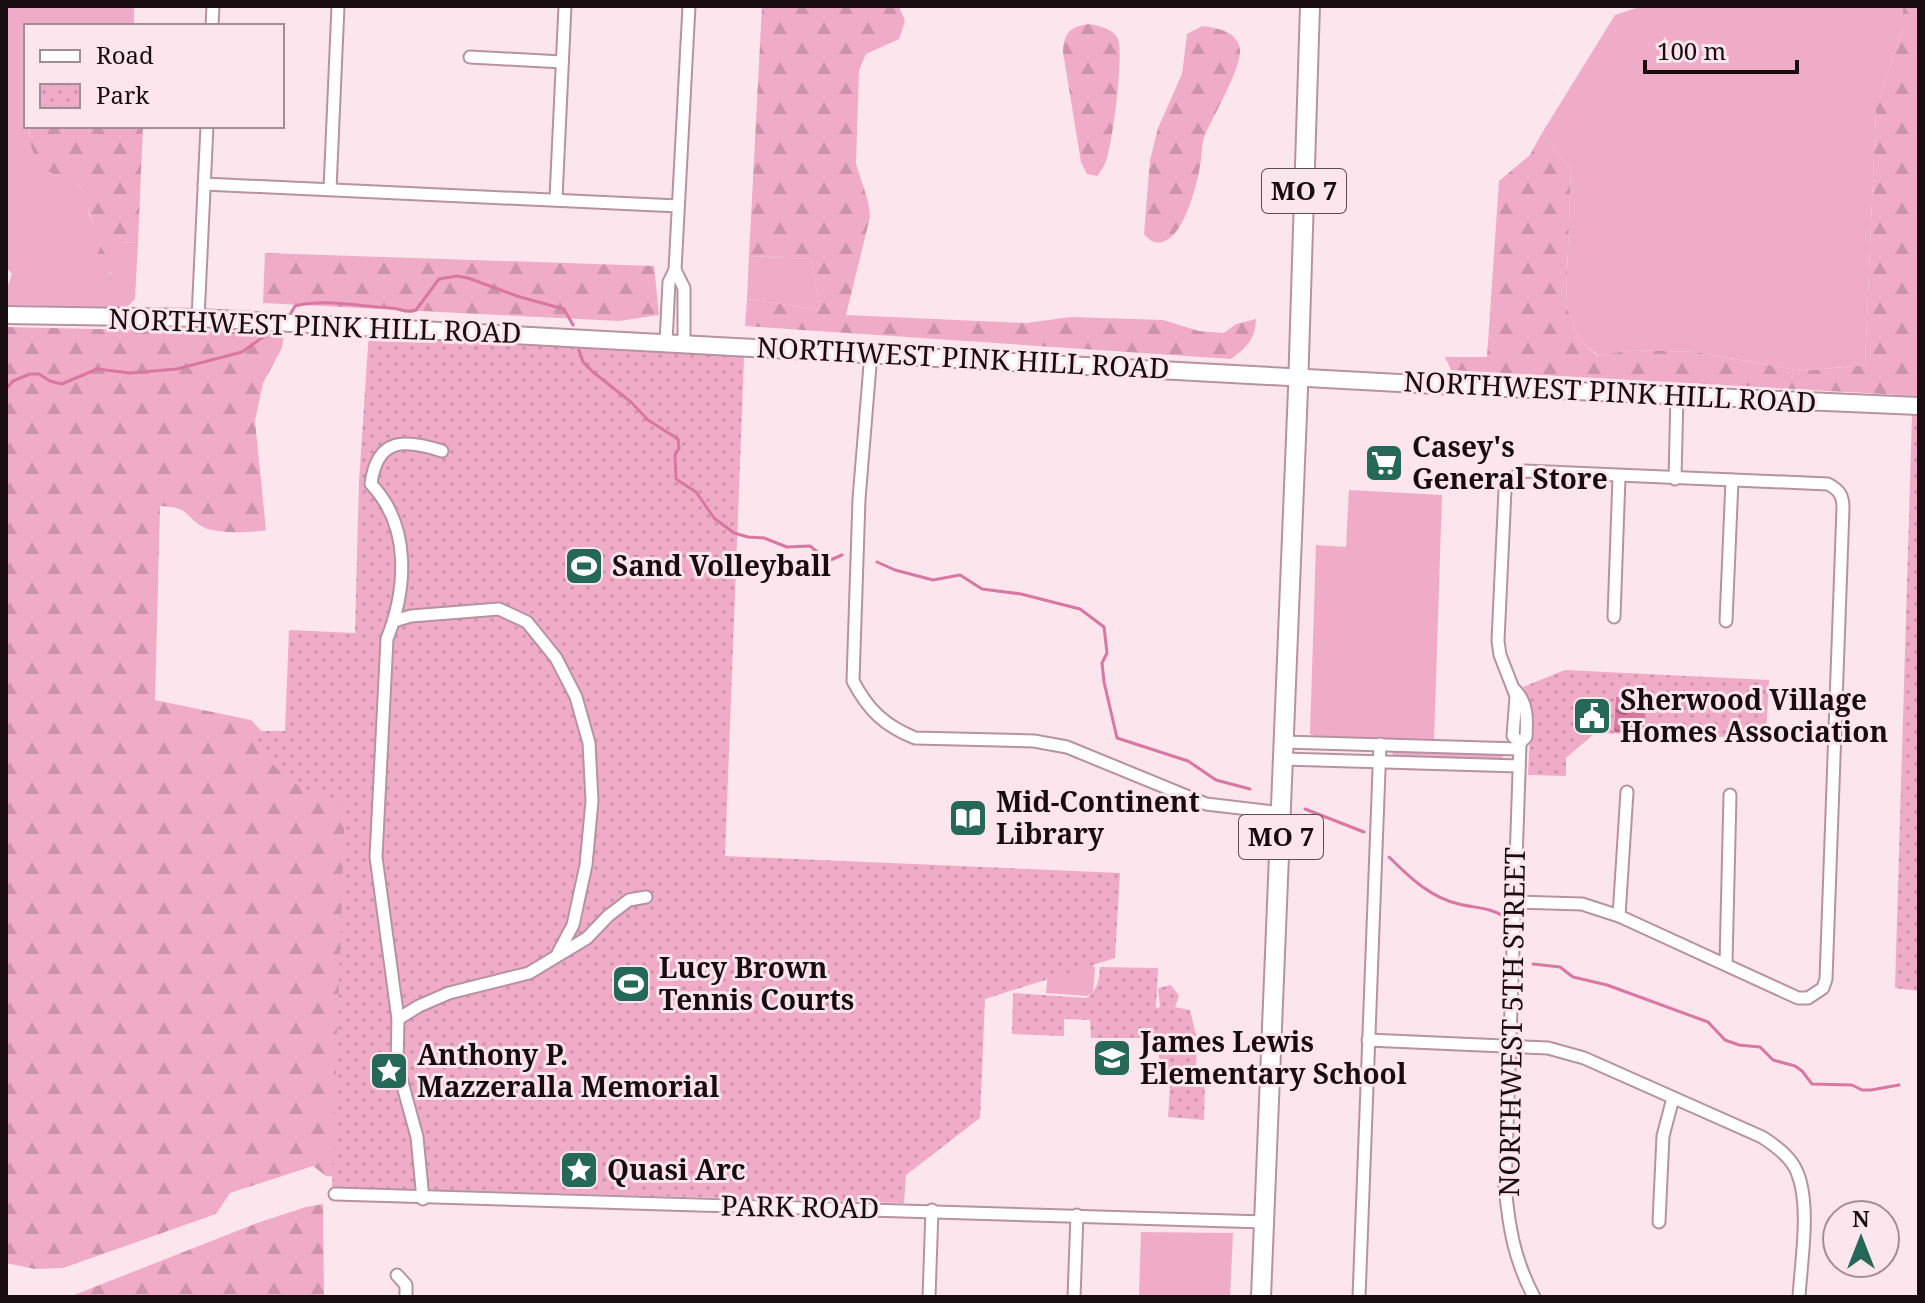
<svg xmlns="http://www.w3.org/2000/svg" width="1925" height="1303" font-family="'Noto Serif',serif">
<defs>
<pattern id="forest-firs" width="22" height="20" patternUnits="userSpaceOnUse" patternTransform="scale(2)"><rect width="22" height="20" fill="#f0acc6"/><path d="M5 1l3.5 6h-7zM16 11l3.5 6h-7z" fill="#cd93a9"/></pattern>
<pattern id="park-dots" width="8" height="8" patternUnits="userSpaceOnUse" patternTransform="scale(2)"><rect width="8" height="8" fill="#f0acc6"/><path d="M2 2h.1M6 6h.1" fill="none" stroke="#cd93a9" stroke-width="1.8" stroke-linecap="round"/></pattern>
<pattern id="water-waves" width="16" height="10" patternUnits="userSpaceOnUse" patternTransform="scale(2)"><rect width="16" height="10" fill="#d878a0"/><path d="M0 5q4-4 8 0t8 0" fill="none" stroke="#ae6181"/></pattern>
</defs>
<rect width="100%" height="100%" fill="#fde5ed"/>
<!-- green -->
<g fill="#f0acc6">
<path d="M 6,6 L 134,6 L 134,26 L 26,26 L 26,126 L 30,126 L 29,133 L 49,173 L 74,179 L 88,197 L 89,215 L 101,234 L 99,279 L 111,273 L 120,243 L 138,242 L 135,299 L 126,308 L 6,305 L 6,291 L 12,274 L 6,267 Z"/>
<path d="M 1642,6 L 1903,6 L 1903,28 L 1876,108 L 1865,365 L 1802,371 L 1695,352 L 1631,350 L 1599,356 L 1579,340 L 1566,305 L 1571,169 L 1542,133 L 1615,15 Z"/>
<path d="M 749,256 L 811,259 L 820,310 L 747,299 Z"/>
<path d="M 1349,490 L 1442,495 L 1434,740 L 1318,738 L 1310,734 L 1316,545 L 1346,547 Z"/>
<path d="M 1392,750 L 1501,753 L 1503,758 L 1502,760 L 1393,757 Z"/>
<path d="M 1086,957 L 1095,968 L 1093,992 L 1087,996 L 1046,993 L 1049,962 Z"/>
<path d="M 1141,1232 L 1233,1233 L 1230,1297 L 1139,1297 Z"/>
</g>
<!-- forest -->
<g fill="url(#forest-firs)">
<path d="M 762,6 L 899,6 L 905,21 L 899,39 L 866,54 L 859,70 L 856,164 L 868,201 L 870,217 L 846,315 L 1026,323 L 1071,317 L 1163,320 L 1199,331 L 1224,333 L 1236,324 L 1256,319 C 1255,340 1247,347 1231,359 L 745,326 L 747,299 L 820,310 L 811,259 L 749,256 Z"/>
<path d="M 1903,6 L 1919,6 L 1919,396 L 1451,370 L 1445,357 L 1487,357 L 1499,181 L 1530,155 L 1542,133 L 1571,169 L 1566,305 L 1579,340 L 1598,356 L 1631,350 L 1695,352 L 1802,371 L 1865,365 L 1876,107 L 1903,28 Z"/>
<path d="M 1089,24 C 1099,26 1111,28 1117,37 C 1125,50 1113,137 1108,154 C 1106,163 1102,170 1097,176 L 1087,174 L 1081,162 L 1063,52 C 1064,32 1070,27 1089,24 Z"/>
<path d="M 1202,26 C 1217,28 1238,31 1240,50 C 1241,69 1213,116 1205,135 C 1201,145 1202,156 1200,166 C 1197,185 1184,234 1165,241 C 1156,245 1150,241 1144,234 L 1150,160 L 1158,128 L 1182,74 L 1187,34 Z"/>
<path d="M 30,126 L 143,126 L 138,242 L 120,243 C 118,264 119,269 99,280 L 92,263 C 107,240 100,239 91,217 C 84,202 91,198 77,183 C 70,177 61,177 53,174 C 35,168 28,144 30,126 Z"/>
<path d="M 265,253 L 654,266 L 659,315 L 619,321 L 263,303 Z"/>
<path d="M 6,327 L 284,333 L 282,348 L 263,383 L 255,421 L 266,530 C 253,533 215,534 203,527 C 182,514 191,508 160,506 L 155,700 L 251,720 L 275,746 L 348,795 L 339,1177 L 326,1176 L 313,1166 L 230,1193 L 216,1214 L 63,1268 L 35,1269 L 6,1263 Z"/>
<path d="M 323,1204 L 324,1297 L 69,1297 L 257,1223 L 306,1207 Z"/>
</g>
<!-- park -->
<g fill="url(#park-dots)">
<path d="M 369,331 L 744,357 L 725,856 L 1120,873 L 1115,958 L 985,999 L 980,1118 L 906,1175 L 904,1203 L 332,1187 L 345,804 C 301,791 271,776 254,731 L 285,731 L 289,630 L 355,633 L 359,481 Z"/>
<path d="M 1912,415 L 1919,415 L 1919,991 L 1895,988 Z"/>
<path d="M 1565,670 L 1769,680 L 1766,738 L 1595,733 L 1566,758 L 1566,776 L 1528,775 L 1531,711 L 1523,687 Z"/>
<path d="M 1100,967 L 1158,968 L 1156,1008 L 1160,1007 L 1158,988 L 1171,985 L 1179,996 L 1175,1007 L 1190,1010 L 1196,1035 L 1185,1047 L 1197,1051 L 1195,1077 L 1205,1078 L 1204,1120 L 1168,1117 L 1170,1088 L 1159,1066 L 1159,1041 L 1155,1038 L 1091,1038 L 1090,1020 L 1064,1019 L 1064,1036 L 1012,1034 L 1013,993 L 1086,998 C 1098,990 1099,981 1100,967 Z"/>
</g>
<!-- water -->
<path fill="url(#water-waves)" d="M 1616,697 L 1645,698 L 1644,733 L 1614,732 Z"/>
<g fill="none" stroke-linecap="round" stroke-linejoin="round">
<!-- stream -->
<g stroke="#d878a0" stroke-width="3">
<path d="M 291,313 L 295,306 C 327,298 358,307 391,308 C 400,308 406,314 416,310 L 439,279 L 457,276 L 468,278 L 520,297 L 564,309 L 573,325"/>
<path d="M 579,350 L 583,362 L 593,372 L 631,402 L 648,420 L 678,439 L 679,448 L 675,455 L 676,479 L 696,492 L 714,518 L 734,533 L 748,537 L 764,538 L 787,547 L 810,546 L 828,561 L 842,555"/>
<path d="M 6,389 L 13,381 L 30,374 L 39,374 L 50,381 L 62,384 L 97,369 L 130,373 L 177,369 L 242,352 L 276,328"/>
<path d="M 877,562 L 895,570 L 933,580 L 960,575 L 982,589 L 1021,594 L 1080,609 L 1104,627 L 1107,653 L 1102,663 L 1104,682 L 1117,738 L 1188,761 L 1216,780 L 1250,789"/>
<path d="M 1305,809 L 1364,832"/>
<path d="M 1389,857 C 1409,877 1431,898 1459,904 C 1474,908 1489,907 1503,916"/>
<path d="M 1533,964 L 1560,967 L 1573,977 L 1607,985 L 1708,1022 L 1725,1040 L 1739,1045 L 1760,1047 L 1773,1060 L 1795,1066 L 1802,1071 L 1812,1084 L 1852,1085 L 1862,1090 L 1871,1090 L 1899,1085"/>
</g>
<!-- minor casing -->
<g stroke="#b792a0" stroke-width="15">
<g id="minor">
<path d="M 212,26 L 213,6"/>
<path d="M 470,57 L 562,62"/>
<path d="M 204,184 L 678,206"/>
<path d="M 330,189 L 338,6"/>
<path d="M 556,198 L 565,6"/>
<path d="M 675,270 L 684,288 L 684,343"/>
<path d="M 198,318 L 207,126"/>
<path d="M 666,342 L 669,282 L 675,270 L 689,6"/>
<path d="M 871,353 L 859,499 L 853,681 C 868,710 885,726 915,738 L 1034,741 L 1067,747 L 1206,804 L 1282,813"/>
<path d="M 442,451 C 405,439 377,437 371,484 C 411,526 407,588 387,639 L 376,857 L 398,1019 L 419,1006 L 449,993 L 529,973 L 587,938 L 608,916 L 629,900 L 646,897"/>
<path d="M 1675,479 L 1677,394"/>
<path d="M 1614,617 L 1619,477"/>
<path d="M 394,621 L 411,616 L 499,609 L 527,622 L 556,658 L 576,697 L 589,743 L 592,801 L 586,865 L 573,925 L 558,953"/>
<path d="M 1726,621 L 1732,480"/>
<path d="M 1515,690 C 1528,704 1527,719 1526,737 L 1520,743"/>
<path d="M 1284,742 L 1519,749"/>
<path d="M 1284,759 L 1519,766"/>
<path d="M 1515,902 L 1582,904 L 1619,916 L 1798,998 L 1808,998 L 1823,988 L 1826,979 L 1843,508 C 1843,495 1839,490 1828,484 L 1525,471 L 1509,480 L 1505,490 L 1498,641 L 1500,655 L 1516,696 L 1513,736 L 1520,743 L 1505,1186 C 1509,1228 1514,1259 1534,1297"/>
<path d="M 1619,916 L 1627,792"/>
<path d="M 1726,963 L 1730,795"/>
<path d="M 398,1019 L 397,1064 L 417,1137 L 423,1199"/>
<path d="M 1368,1040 L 1548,1048 L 1584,1058 L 1762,1137 C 1776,1146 1791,1157 1797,1172 C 1811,1205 1801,1261 1799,1297"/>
<path d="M 335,1194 L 1264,1222"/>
<path d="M 1659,1222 L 1663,1136 L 1673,1098"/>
<path d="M 397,1275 L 406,1285 L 406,1297"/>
<path d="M 929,1297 L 932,1210"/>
<path d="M 1074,1297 L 1077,1215"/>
<path d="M 1359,1297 L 1380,744"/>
</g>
</g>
<!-- secondary casing -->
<g stroke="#b792a0" stroke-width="20">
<path id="secondary" d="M 6,315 L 198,318 L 1436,385 L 1919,406"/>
</g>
<!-- primary casing -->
<g stroke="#b792a0" stroke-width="22">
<path id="primary" d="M 1261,1297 L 1298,389 L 1310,6"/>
</g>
<!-- minor -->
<use href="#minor" stroke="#fff" stroke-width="11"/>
<!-- secondary -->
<use href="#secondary" stroke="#fff" stroke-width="16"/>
<!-- primary -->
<use href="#primary" stroke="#fff" stroke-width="18"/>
</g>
<!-- icons -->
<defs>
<g id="supermarket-square" transform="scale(2)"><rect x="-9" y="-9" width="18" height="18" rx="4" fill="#256858" stroke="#fde5ed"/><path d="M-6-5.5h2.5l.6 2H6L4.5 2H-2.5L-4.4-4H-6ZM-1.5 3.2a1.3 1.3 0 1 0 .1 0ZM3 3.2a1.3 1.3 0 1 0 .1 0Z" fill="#fff"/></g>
<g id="stadium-square" transform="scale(2)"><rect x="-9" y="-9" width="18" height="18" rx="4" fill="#256858" stroke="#fde5ed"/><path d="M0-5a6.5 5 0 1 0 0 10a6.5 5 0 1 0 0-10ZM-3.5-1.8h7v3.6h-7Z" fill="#fff"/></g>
<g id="civic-square" transform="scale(2)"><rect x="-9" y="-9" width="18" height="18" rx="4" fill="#256858" stroke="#fde5ed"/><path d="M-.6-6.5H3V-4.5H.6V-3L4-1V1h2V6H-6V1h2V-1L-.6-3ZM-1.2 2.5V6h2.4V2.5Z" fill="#fff"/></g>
<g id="library-square" transform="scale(2)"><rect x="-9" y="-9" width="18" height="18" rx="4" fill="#256858" stroke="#fde5ed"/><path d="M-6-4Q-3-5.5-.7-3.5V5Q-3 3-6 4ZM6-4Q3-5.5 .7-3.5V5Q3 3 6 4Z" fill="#fff"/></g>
<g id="school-square" transform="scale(2)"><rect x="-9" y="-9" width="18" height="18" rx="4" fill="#256858" stroke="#fde5ed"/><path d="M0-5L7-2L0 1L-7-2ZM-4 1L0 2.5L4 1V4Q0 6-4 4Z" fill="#fff"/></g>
<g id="sight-square" transform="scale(2)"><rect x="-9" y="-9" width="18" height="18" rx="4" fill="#256858" stroke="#fde5ed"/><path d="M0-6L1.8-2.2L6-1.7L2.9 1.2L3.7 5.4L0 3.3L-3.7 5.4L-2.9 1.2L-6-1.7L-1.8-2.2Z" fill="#fff"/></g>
</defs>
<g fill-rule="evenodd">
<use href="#supermarket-square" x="1384" y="463"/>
<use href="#stadium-square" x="584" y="566"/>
<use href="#civic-square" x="1592" y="716"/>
<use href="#library-square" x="968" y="818"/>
<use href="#stadium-square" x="631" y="984"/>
<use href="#school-square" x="1112" y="1058"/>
<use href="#sight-square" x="389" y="1071"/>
<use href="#sight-square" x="579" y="1170"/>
</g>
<g text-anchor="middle" stroke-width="6" stroke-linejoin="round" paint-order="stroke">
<!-- shield labels -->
<g fill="#fde5ed" stroke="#5d4d53" stroke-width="2">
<rect x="1262" y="169" width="84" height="44" rx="6"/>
<rect x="1239" y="815" width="84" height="44" rx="6"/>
</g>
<g font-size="26" font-weight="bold" fill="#180c11">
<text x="1304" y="200">MO 7</text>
<text x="1281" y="846">MO 7</text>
</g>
<!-- street labels -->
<g font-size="28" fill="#180c11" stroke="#fde5ed">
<text transform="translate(315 326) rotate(2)" y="10">NORTHWEST PINK HILL ROAD</text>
<text transform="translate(963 358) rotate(3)" y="10">NORTHWEST PINK HILL ROAD</text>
<text transform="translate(1610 392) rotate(3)" y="10">NORTHWEST PINK HILL ROAD</text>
<text transform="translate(1512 1022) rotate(-89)" y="10">NORTHWEST 5TH STREET</text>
<text transform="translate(800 1207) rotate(1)" y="10">PARK ROAD</text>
</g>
<!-- poi labels -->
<g font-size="28" font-weight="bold" fill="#180c11" stroke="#fde5ed" text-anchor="start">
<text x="1412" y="457">Casey's<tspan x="1412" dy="32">General Store</tspan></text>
<text x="612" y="576">Sand Volleyball</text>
<text x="1620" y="710">Sherwood Village<tspan x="1620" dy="32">Homes Association</tspan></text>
<text x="996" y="812">Mid-Continent<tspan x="996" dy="32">Library</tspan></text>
<text x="659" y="978">Lucy Brown<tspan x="659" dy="32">Tennis Courts</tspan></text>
<text x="1140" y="1052">James Lewis<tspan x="1140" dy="32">Elementary School</tspan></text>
<text x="417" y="1065">Anthony P.<tspan x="417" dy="32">Mazzeralla Memorial</tspan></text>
<text x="607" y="1180">Quasi Arc</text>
</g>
</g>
<!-- border -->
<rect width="1925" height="1303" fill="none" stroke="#180c11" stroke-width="16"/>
<!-- legend -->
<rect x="24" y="24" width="260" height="104" fill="#fde5ed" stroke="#a18e95" stroke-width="2"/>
<rect x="40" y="50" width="40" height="12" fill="#ffffff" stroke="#a18e95" stroke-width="2"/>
<text x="96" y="64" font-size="24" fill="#180c11">Road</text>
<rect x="40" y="84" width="40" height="24" fill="url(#park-dots)" stroke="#a18e95" stroke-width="2"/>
<text x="96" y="104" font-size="24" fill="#180c11">Park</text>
<!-- north arrow -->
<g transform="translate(1861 1239)"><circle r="38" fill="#fde5ed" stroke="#a18e95" stroke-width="2"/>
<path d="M0-6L14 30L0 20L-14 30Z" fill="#256858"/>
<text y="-12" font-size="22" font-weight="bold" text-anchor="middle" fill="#180c11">N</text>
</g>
<!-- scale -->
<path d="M1645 60v12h152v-12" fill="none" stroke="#180c11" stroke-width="4"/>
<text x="1657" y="60" font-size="24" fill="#180c11" stroke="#fde5ed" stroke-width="6" paint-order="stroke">100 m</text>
</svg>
